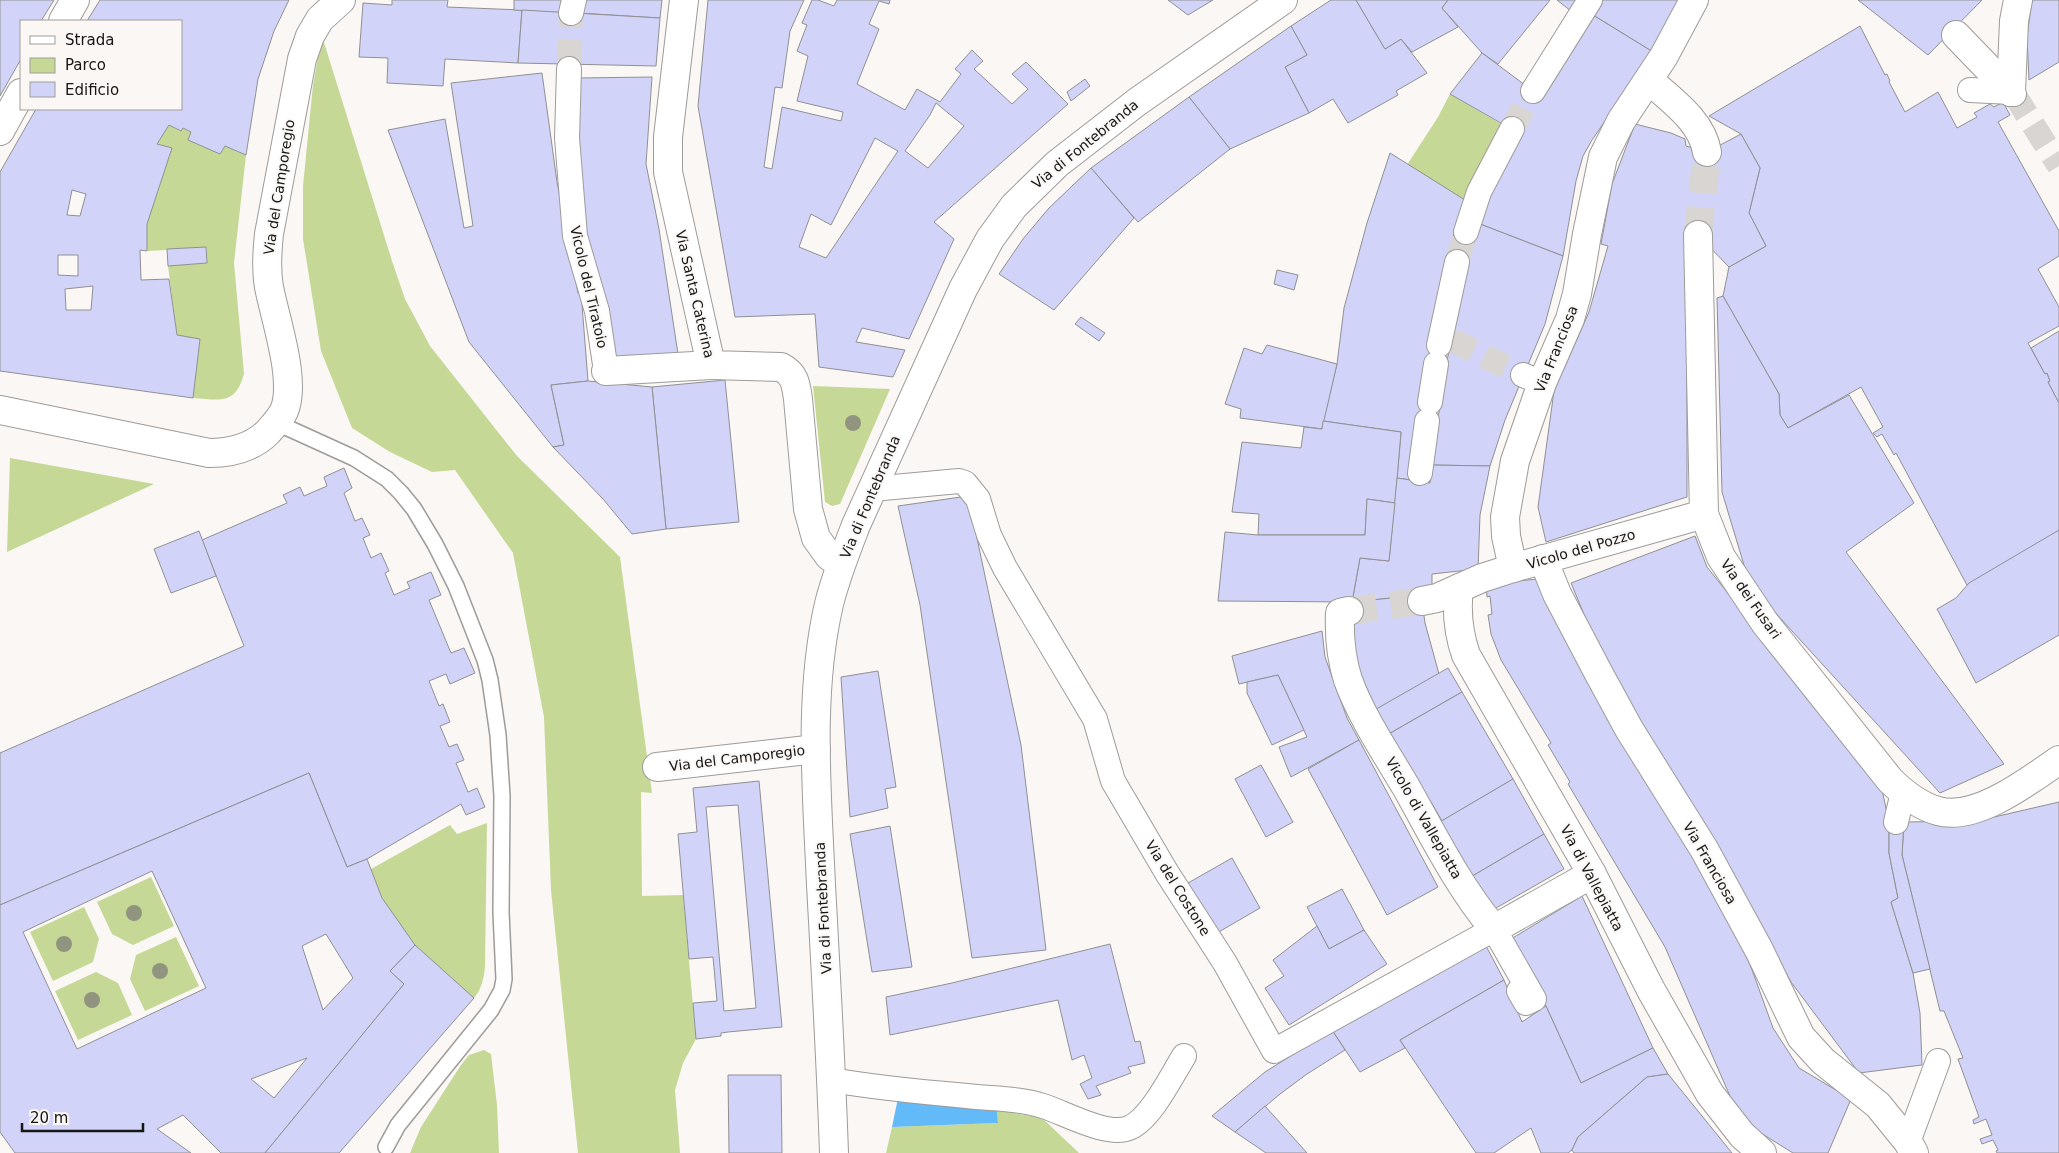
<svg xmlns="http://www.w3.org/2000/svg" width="2059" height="1153" font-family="'DejaVu Sans',sans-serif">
<rect width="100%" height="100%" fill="#faf7f5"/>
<!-- green -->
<g fill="#c5d895">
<path d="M 322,36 L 392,261 L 405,299 L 430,346 L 517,456 L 620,557 L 652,793 L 641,792 L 642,896 L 683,895 L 696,1039 L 683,1063 L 675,1090 L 680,1153 L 578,1153 L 551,890 L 544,717 L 513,553 L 455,470 L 432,472 L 390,452 L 352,428 L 321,351 L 303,239 L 303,186 L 313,85 Z"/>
<path d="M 1450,94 L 1501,124 L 1465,200 L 1407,165 L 1438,117 Z"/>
<path d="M 169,125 L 180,131 L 183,128 L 191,132 L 188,140 L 220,154 L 225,146 L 246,155 L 234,263 L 244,374 C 235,405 221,400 193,398 L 200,340 L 177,335 L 168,266 L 207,263 L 206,248 L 147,251 L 147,224 L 172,148 L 157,144 Z"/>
<path d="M 813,386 L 890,389 L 840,504 L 832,506 L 825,502 Z"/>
<path d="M 10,458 L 154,484 L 7,552 Z"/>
<path d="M 487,823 L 485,966 C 484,977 482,989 474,998 L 415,945 L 382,898 L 371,869 L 450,825 L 457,834 Z"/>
<path d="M 151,877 L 174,926 L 133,945 L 112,934 L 97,902 Z"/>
<path d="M 84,907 L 99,939 L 93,962 L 53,981 L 30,932 Z"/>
<path d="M 176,937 L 199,986 L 145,1011 L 130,979 L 136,955 Z"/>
<path d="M 96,972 L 118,983 L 132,1015 L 78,1040 L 55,991 Z"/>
<path d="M 484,1050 L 491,1054 L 497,1105 L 499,1153 L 410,1153 L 421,1127 L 461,1065 L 469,1055 Z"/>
<path d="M 997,1110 L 1042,1118 L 1079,1153 L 886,1153 L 892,1127 L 998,1123 Z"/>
</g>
<!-- water -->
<path fill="#62bbf8" d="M 898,1098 L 997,1110 L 998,1123 L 892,1127 Z"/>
<!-- building -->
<g fill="#d1d4f8" stroke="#909093" fill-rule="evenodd">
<path d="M 0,0 L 54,0 L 41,21 L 21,21 L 21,59 L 0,96 Z"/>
<path d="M 100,0 L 289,0 L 274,31 L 258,79 L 246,155 L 225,146 L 220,154 L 188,140 L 191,132 L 183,128 L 181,131 L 169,125 L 157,144 L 172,148 L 147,224 L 147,251 L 140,250 L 141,280 L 169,279 L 177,335 L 200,339 L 193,398 L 0,371 L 0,172 L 36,109 L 181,109 L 181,21 L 87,21 ZM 72,190 L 86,194 L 80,216 L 67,215 ZM 58,255 L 78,255 L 78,276 L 58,275 ZM 93,286 L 91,310 L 66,310 L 65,289 Z"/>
<path d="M 392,0 L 448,0 L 447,7 L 522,10 L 518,63 L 445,59 L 443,86 L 387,83 L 388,58 L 359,57 L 363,3 L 392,5 Z"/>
<path d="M 514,0 L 568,0 L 566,13 L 514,10 Z"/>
<path d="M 580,0 L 662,0 L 660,18 L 578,13 Z"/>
<path d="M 708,0 L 804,0 L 790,31 L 782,88 L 775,87 L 764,167 L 772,169 L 782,107 L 841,121 L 843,112 L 797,101 L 808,56 L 797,51 L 807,25 L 802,23 L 812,0 L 818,0 L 834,6 L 837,0 L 890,0 L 889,4 L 879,1 L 869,24 L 879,29 L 857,84 L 905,110 L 917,89 L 940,102 L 961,74 L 955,69 L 972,50 L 983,61 L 974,69 L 1012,104 L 1028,89 L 1012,74 L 1026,62 L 1068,104 L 934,222 L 954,239 L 909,339 L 862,328 L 856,342 L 905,350 L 893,377 L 819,367 L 815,314 L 735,317 L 698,106 ZM 936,103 L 964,126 L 928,168 L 905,151 L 930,115 ZM 875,138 L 898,151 L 826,258 L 799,247 L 811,214 L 831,225 Z"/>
<path d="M 1168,0 L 1213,0 L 1188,15 Z"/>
<path d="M 1331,0 L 1356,0 L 1385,49 L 1401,39 L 1427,73 L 1396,91 L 1398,95 L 1348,123 L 1333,99 L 1309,113 L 1285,67 L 1307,55 L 1291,26 Z"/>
<path d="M 1356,0 L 1448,0 L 1442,8 L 1458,27 L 1412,52 L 1401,39 L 1385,49 Z"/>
<path d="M 1448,0 L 1550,0 L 1498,64 L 1482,53 L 1442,8 Z"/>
<path d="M 1557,0 L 1578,0 L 1571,11 Z"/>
<path d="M 1601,0 L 1680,0 L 1653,52 L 1593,15 Z"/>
<path d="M 1858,0 L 1982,0 L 1928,55 Z"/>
<path d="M 2032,0 L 2059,0 L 2059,62 L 2029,80 L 2027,36 Z"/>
<path d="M 522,10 L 660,18 L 656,66 L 518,63 Z"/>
<path d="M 1593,15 L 1653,52 L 1592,140 L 1583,156 L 1576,181 L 1563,256 L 1480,224 L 1489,198 L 1520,134 L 1450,94 L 1482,53 L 1541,97 Z"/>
<path d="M 1291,26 L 1307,55 L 1285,67 L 1309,113 L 1230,149 L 1189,97 Z"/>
<path d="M 1860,26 L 1885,75 L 1887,74 L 1890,81 L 1889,82 L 1905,112 L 1938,92 L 1957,128 L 1977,117 L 1974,113 L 1990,104 L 1994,107 L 2003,102 L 2010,115 L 1998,122 L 2059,231 L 2059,256 L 2038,269 L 2059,307 L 2059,326 L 2028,343 L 2045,374 L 2047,373 L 2050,381 L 2048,382 L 2059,403 L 2059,548 L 2056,548 L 2057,546 L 2053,549 L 2053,547 L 2036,556 L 2037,558 L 2033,560 L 2035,562 L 2032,566 L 2034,567 L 2032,577 L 2025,573 L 2022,574 L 2022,572 L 2020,574 L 2019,571 L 2017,573 L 2016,570 L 1997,581 L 1998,587 L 1995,588 L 1997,590 L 1994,591 L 1996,593 L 1994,595 L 1996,596 L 1994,599 L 1991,597 L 1988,591 L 1975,600 L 1896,453 L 1894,455 L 1882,434 L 1877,437 L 1873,433 L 1883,427 L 1861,387 L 1788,428 L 1780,415 L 1779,394 L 1723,296 L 1729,267 L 1766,246 L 1749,213 L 1760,168 L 1741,134 L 1709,116 Z"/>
<path d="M 542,73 L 557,182 L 578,293 L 581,292 L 588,381 L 551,385 L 564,445 L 553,447 L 469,342 L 388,130 L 445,119 L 464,228 L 473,226 L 451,83 Z"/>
<path d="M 652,77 L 646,164 L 659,229 L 678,354 L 615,358 L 606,299 L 589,262 L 577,172 L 577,78 Z"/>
<path d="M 1085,79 L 1090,86 L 1071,101 L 1067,92 Z"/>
<path d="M 1189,97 L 1230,149 L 1138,222 L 1091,168 Z"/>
<path d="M 1635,124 L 1671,133 L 1685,139 L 1686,146 L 1707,152 L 1741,134 L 1760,168 L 1749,213 L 1766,246 L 1729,267 L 1698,235 L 1687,235 L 1687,497 L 1546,542 L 1538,507 L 1554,391 L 1589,312 L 1608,246 L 1601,244 L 1612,184 Z"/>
<path d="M 1390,153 L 1465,200 L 1455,229 L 1431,343 L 1411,480 L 1397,478 L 1401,432 L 1323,421 L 1337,364 L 1344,308 L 1367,223 Z"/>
<path d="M 1091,168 L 1134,218 L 1054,310 L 999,274 L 1023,239 L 1049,208 Z"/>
<path d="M 1480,224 L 1563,256 L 1545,324 L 1505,420 L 1490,466 L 1431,465 L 1446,366 L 1466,265 Z"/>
<path d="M 1455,229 L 1476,235 L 1466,265 L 1449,259 Z"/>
<path d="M 206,247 L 207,263 L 168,266 L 167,249 Z"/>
<path d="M 1277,270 L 1298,275 L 1294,290 L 1274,284 Z"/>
<path d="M 1723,296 L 1779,394 L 1780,415 L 1788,428 L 1849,395 L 1914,503 L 1846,552 L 2004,764 L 1940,793 L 1750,585 L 1722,492 L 1717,298 Z"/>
<path d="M 1081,317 L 1105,333 L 1099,341 L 1075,324 Z"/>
<path d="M 2059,331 L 2059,403 L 2048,382 L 2050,381 L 2047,373 L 2045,374 L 2031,348 Z"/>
<path d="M 1267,345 L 1337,364 L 1322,429 L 1240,418 L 1241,409 L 1225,404 L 1244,348 L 1262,354 Z"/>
<path d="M 725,380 L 739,522 L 666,529 L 652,387 Z"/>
<path d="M 588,381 L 652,387 L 666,529 L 632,534 L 603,499 L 553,447 L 564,445 L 551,385 Z"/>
<path d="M 1323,421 L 1401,432 L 1395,503 L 1367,499 L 1365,535 L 1258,535 L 1259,514 L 1232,512 L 1242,442 L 1301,448 L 1304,427 L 1322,429 Z"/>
<path d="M 1431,465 L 1490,466 L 1480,515 L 1478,569 L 1432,574 L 1432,585 L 1421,587 L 1421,595 L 1352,602 L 1360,558 L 1389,561 L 1397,478 L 1430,483 Z"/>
<path d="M 344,468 L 352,488 L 344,493 L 355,521 L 362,518 L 370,535 L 363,538 L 371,558 L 381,553 L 389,571 L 385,573 L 394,595 L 410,588 L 407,582 L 431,572 L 441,595 L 429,600 L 451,653 L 464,648 L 475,673 L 450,684 L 446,674 L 429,681 L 439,706 L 443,704 L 450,722 L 440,726 L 449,747 L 457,744 L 464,760 L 456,763 L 468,792 L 477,788 L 485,807 L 466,815 L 461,804 L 367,859 L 347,867 L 309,773 L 0,905 L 0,753 L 244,646 L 202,540 L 287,503 L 283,495 L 300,487 L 304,496 L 327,486 L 324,477 Z"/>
<path d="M 968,496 L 1021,745 L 1046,950 L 972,958 L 920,605 L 898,506 Z"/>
<path d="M 1367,499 L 1395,503 L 1389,561 L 1360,558 L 1352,602 L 1218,601 L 1225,532 L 1258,535 L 1365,535 Z"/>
<path d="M 2059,530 L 2059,635 L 1976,683 L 1937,609 L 1956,598 L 1969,583 Z"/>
<path d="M 199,531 L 216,576 L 171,593 L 154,549 Z"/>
<path d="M 1695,536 L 1707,567 L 1881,785 L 1889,822 L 1889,853 L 1898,898 L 1891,902 L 1913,973 L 1920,1013 L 1922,1065 L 1859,1073 L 1791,982 L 1721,853 L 1610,677 L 1571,583 Z"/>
<path d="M 1538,579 L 1722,904 L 1751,967 L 1773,1028 L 1799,1068 L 1851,1099 L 1828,1153 L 1793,1153 L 1756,1130 L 1733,1103 L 1665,947 L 1568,784 L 1570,782 L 1548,745 L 1551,743 L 1501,660 L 1491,634 L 1488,615 L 1492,614 L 1490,596 L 1487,597 L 1486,584 Z"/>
<path d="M 1421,595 L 1425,623 L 1439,674 L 1374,711 L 1349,649 L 1352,602 Z"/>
<path d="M 1322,631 L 1325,657 L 1347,718 L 1359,740 L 1291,777 L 1279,747 L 1307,737 L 1278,675 L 1239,684 L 1232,656 Z"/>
<path d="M 1448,668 L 1462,692 L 1387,735 L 1371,712 Z"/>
<path d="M 878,671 L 896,787 L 885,789 L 888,808 L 850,817 L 841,677 Z"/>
<path d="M 1278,675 L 1304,730 L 1272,745 L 1247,693 L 1247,682 Z"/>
<path d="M 1462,692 L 1513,779 L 1442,821 L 1431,802 L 1423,806 L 1387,735 Z"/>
<path d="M 1359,740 L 1438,887 L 1387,915 L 1308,769 Z"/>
<path d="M 1261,765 L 1293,822 L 1266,837 L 1235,779 Z"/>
<path d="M 309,773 L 347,867 L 367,859 L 382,898 L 415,945 L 390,971 L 404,984 L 265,1153 L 221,1153 L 183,1115 L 157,1129 L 191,1153 L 15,1153 L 0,1132 L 0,905 ZM 152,871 L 206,988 L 77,1049 L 23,932 ZM 326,934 L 353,978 L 323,1010 L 302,946 ZM 307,1058 L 274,1098 L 251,1079 Z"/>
<path d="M 1513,779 L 1544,834 L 1469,878 L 1438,823 Z"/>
<path d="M 759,781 L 782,1027 L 728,1032 L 721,1033 L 721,1036 L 696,1039 L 693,1003 L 717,1001 L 713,957 L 689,959 L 678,834 L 697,832 L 693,788 ZM 738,805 L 756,1008 L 724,1011 L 706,807 Z"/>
<path d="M 2059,802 L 2059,1153 L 1997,1153 L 1996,1151 L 1998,1150 L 1993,1140 L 1982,1144 L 1980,1139 L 1992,1135 L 1986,1119 L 1974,1124 L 1973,1120 L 1979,1117 L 1958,1059 L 1963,1058 L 1944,1011 L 1940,1011 L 1902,855 L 1904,822 L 1977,821 Z"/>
<path d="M 1889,822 L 1904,822 L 1902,855 L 1930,969 L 1913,973 L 1891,902 L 1898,898 L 1889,853 Z"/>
<path d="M 890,826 L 912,967 L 872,972 L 850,834 Z"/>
<path d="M 1544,834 L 1564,869 L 1489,912 L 1469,878 Z"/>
<path d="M 1232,858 L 1260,908 L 1217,933 L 1188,883 Z"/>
<path d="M 1342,889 L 1364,930 L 1329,949 L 1307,907 Z"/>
<path d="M 1582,896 L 1653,1048 L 1581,1083 L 1546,1006 L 1511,939 Z"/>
<path d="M 1317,926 L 1329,949 L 1364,930 L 1387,964 L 1289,1025 L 1265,988 L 1284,976 L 1273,960 Z"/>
<path d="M 1110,944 L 1135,1042 L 1140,1041 L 1145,1063 L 1128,1067 L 1131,1073 L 1096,1086 L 1101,1095 L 1088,1099 L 1080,1084 L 1092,1078 L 1084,1055 L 1072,1060 L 1058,1000 L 890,1035 L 886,997 L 952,983 Z"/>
<path d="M 1485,944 L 1504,980 L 1400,1040 L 1405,1048 L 1360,1072 L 1332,1030 Z"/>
<path d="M 415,945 L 474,998 L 339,1153 L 265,1153 L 404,984 L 390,971 Z"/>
<path d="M 1504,980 L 1522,1022 L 1546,1006 L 1581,1083 L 1653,1048 L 1668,1074 L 1647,1077 L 1578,1137 L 1572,1150 L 1568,1153 L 1541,1153 L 1531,1128 L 1494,1153 L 1476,1153 L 1400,1040 Z"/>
<path d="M 1332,1030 L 1345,1050 L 1307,1074 L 1280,1094 L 1235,1132 L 1212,1116 L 1265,1072 Z"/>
<path d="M 1668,1074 L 1732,1153 L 1574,1153 L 1572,1150 L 1578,1137 L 1647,1077 Z"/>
<path d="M 728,1075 L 781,1075 L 782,1153 L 729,1153 Z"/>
<path d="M 1265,1106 L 1307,1153 L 1266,1153 L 1235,1132 Z"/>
</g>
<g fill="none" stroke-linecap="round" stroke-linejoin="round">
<!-- pedestrian-tunnel -->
<g stroke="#d8d5d3" stroke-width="24" stroke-dasharray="24 12" stroke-linecap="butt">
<path d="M 569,63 L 571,13"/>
<path d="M 2014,94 L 2059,166"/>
<path d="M 1512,129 L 1533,91"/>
<path d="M 1457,262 L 1466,232"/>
<path d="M 1452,340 L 1523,375"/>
</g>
<!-- minor-tunnel -->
<g stroke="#d8d5d3" stroke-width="28" stroke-dasharray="28 14" stroke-linecap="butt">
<path d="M 1698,235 L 1707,152"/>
<path d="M 1349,611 L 1422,601"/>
</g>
<!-- service casing -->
<g stroke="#9e9b99" stroke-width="18">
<path id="service" d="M 277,423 L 354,458 L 387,479 L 401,493 L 414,509 L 435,544 L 456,586 L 485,660 L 490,680 L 498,735 L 502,796 L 501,912 L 504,979 L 502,990 L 491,1010 L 398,1125 L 386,1147"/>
</g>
<!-- pedestrian casing -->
<g stroke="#9e9b99" stroke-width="26">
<g id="pedestrian">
<path d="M 571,13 L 574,0"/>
<path d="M 569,69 L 567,138 L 575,236 L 597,311 L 606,371"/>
<path d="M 1970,90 L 2011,92 L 2014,94"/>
<path d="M 1533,91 L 1590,0"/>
<path d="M 1466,232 L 1479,192 L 1512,129"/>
<path d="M 1439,345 L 1457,262"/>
<path d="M 1523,375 L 1542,383"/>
<path d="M 1430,402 L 1436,364"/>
<path d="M 1420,473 L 1427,421"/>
<path d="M 872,489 L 959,481 L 965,483 L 978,499 L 989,535 L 1005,568 L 1095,719 L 1113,781 L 1167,873 L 1225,963 L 1274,1051 L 1494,929 L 1534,999 L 1526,1003 L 1519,991"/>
<path d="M 1896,822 L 1903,792"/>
<path d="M 832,1080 C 877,1088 922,1092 967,1096 C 992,1099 1019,1098 1043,1106 C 1065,1113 1107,1137 1129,1128 C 1151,1119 1172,1075 1184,1056"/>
<path d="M 1908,1142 L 1938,1061"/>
</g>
</g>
<!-- minor casing -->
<g stroke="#9e9b99" stroke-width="30">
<g id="minor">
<path d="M 684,0 L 668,137 L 668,172 L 711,365 L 781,367 C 795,374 796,385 798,399 L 808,509 L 816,538 L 829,556 L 841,564"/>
<path d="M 63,21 L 75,0"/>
<path d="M 1956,35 L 2011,92"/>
<path d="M 1649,80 C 1672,101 1702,121 1707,152"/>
<path d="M 2011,92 L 2014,21 L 2018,0"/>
<path d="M 0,131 L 21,93"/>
<path d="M 1698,235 L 1704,514 L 1721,557 L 1765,623 L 1890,780 C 1903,793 1920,806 1938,811 C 1976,822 2030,780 2059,760"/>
<path d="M 606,371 L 711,365"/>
<path d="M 0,410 L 209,453 C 231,453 252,448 268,432 C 274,425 280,419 284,411 C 297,381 275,319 269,287 C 266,270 267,252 269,234 L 302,59 L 310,36 L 320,19 L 341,0"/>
<path d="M 1543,559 L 1557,594 L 1598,672 L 1629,729 L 1704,849 L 1759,950 L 1801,1037 L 1823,1061 L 1878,1105 L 1908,1142 L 1914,1153"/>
<path d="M 1513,568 L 1506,536 L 1505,517 L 1515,461 L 1542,383 L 1570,319 L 1577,294 L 1587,234 L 1603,157 L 1621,121 L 1664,56 L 1694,0"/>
<path d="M 1459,588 C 1456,612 1458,632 1466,655 L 1592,874 L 1651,990 L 1710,1094 L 1742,1135 L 1762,1153"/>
<path d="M 1422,601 L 1437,598 L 1482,578 L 1513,568 L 1704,514"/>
<path d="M 1349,611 L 1340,613 C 1339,636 1341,658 1348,680 C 1362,718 1386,753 1406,787 C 1433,835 1458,886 1494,929 L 1592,874"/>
<path d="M 657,767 L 816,749"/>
<path d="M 834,1153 C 831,1064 826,975 821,885 C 817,792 808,695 829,604 C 836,576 846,551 856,525 L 963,289 L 990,239 L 1014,206 L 1057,164 L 1137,102 L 1283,0"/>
</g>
</g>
<!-- service -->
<use href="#service" stroke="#fff" stroke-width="15"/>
<!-- pedestrian -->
<use href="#pedestrian" stroke="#fff" stroke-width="24"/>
<!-- minor -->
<use href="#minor" stroke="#fff" stroke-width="28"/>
</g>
<!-- trees -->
<g fill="#91957f">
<circle cx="853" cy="423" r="8"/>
<circle cx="134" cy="913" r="8"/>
<circle cx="64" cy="944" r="8"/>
<circle cx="160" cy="971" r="8"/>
<circle cx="92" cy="1000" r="8"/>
</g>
<g text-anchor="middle" stroke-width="4" stroke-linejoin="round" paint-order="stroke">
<!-- street labels -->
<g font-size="14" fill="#161615" stroke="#faf7f5">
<text transform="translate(1085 144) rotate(-39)" y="5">Via di Fontebranda</text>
<text transform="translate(279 187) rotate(-81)" y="5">Via del Camporegio</text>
<text transform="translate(589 287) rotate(77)" y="5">Vicolo del Tiratoio</text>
<text transform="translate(695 294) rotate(77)" y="5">Via Santa Caterina</text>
<text transform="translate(1556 349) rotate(-68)" y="5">Via Franciosa</text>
<text transform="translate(870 497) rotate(-67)" y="5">Via di Fontebranda</text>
<text transform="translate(1581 549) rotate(-16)" y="5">Vicolo del Pozzo</text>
<text transform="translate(1751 599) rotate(55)" y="5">Via dei Fusari</text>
<text transform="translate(737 758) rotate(-7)" y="5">Via del Camporegio</text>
<text transform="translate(1424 818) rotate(60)" y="5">Vicolo di Vallepiatta</text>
<text transform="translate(1710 863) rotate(60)" y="5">Via Franciosa</text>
<text transform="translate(1592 878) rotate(62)" y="5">Via di Vallepiatta</text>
<text transform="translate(1178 888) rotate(58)" y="5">Via del Costone</text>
<text transform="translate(823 908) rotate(-93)" y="5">Via di Fontebranda</text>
</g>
</g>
<!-- legend -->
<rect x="20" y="20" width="162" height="90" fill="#faf7f5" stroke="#9f9d9b"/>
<rect x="30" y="36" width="25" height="8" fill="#ffffff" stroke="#9f9d9b"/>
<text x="65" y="45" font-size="15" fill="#161615">Strada</text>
<rect x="30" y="58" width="25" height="15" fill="#c5d895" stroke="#9f9d9b"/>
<text x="65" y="70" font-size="15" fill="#161615">Parco</text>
<rect x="30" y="82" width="25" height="15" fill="#d1d4f8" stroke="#9f9d9b"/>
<text x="65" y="95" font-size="15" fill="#161615">Edificio</text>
<!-- scale -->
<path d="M22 1123v8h121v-8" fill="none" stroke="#161615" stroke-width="2.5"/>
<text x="30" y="1123" font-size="15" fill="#161615" stroke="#faf7f5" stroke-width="4" paint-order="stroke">20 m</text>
</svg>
